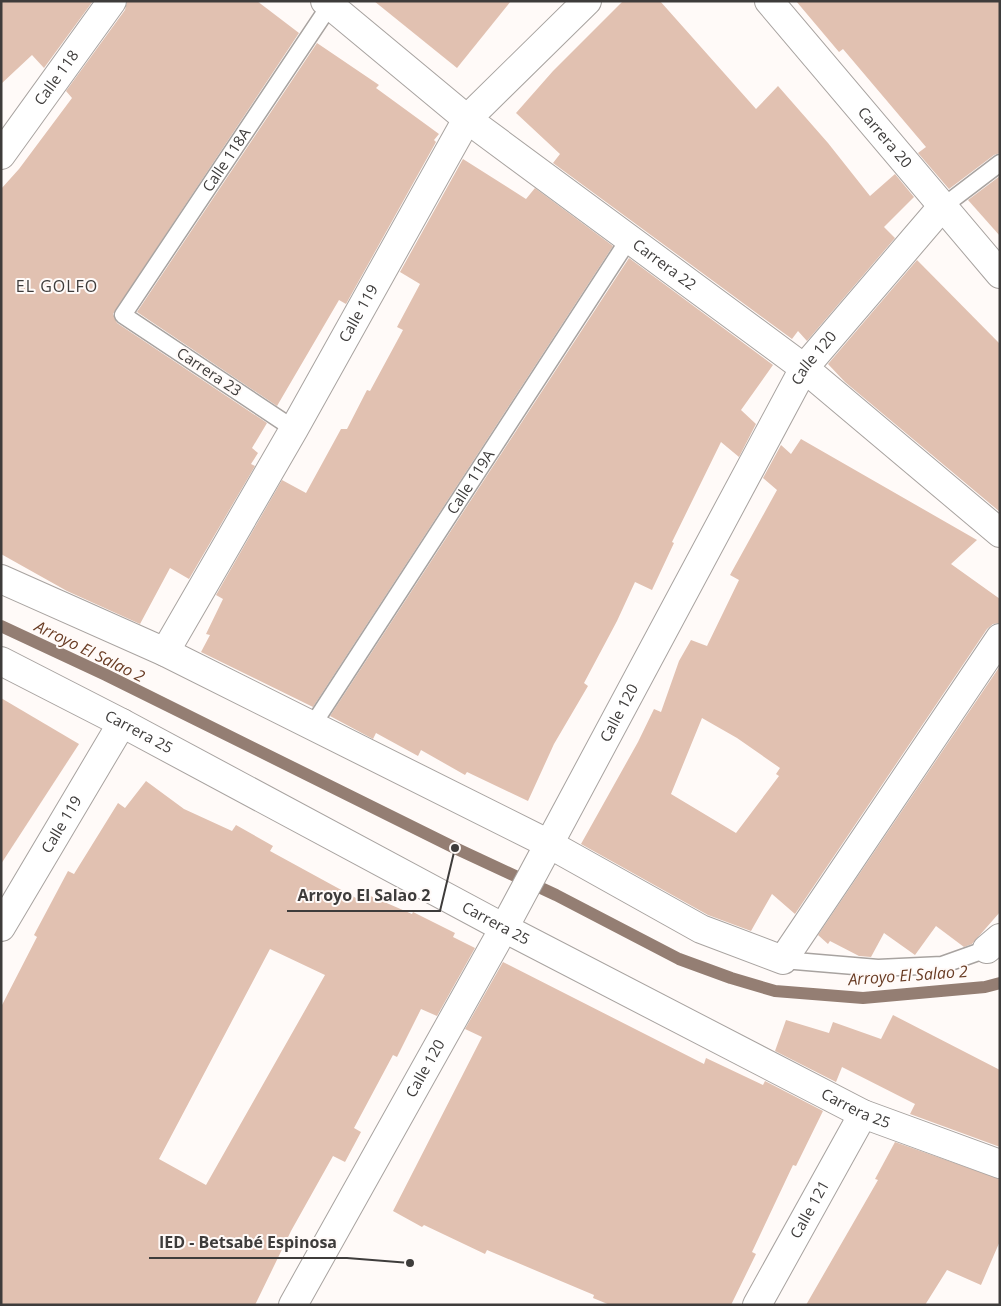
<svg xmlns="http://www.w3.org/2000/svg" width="1001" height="1306" font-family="'Open Sans',sans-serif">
<rect width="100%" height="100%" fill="#fffaf8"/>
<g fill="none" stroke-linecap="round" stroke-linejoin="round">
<!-- stream -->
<path stroke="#947e73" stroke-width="12" d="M 1,626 L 106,675 L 455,848 L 556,895 L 679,959 L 731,978 L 775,991 L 863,998 L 985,987 L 1000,983"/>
</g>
<!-- building -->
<g fill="#e1c1b1" fill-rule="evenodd">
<path d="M 1,1 L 93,1 L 44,68 L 32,55 L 1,84 Z"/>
<path d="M 127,1 L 257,1 L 299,33 L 113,314 L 117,323 L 267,423 L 252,448 L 258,453 L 251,464 L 255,466 L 189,579 L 170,568 L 140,624 L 67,591 L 1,554 L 1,189 L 19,169 L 72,98 L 66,91 L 125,10 Z"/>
<path d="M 374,1 L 511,1 L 457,68 Z"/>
<path d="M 623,1 L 660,1 L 756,109 L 778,86 L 828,143 L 870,196 L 895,174 L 914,197 L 884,227 L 895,238 L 807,341 L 798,331 L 792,339 L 553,163 L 560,154 L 516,113 L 553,71 Z"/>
<path d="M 796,1 L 1000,1 L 1000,153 L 994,155 L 949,189 L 918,153 L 926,147 L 843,49 L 839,52 Z"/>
<path d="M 317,43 L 379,85 L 376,88 L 439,134 L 434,140 L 436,142 L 346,304 L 339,300 L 277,406 L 137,312 Z"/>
<path d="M 463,159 L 526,199 L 535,188 L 613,246 L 313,707 L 201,652 L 210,635 L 206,634 L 223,599 L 216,595 L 282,480 L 306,493 L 341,429 L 347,429 L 367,390 L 370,391 L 403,330 L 397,327 L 420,284 L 400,272 Z"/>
<path d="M 1000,176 L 1000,236 L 968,200 Z"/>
<path d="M 629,258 L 773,365 L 741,410 L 756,424 L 739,457 L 721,442 L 672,542 L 674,543 L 652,590 L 635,582 L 617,621 L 584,683 L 588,686 L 554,744 L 528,801 L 467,772 L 465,775 L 421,750 L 418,756 L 376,733 L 373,739 L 330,716 Z"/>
<path d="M 917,260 L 1000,344 L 1000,512 L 845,382 L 828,364 Z"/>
<path d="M 801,439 L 977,540 L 951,564 L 1000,599 L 1000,623 L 993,624 L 987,629 L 795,914 L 772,894 L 751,931 L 708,915 L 581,844 L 638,742 L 654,709 L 661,712 L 679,661 L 691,640 L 707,646 L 739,580 L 730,575 L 777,490 L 763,478 L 781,445 L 791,454 ZM 702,718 L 737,738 L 780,768 L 776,774 L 779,776 L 736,833 L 671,794 Z"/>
<path d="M 1000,666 L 1000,912 L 972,944 L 964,947 L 936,926 L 915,955 L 884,933 L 871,957 L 859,956 L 830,941 L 828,944 L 818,935 Z"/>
<path d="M 1,698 L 79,744 L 1,864 Z"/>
<path d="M 146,781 L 184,809 L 232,831 L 236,825 L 273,846 L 270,851 L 356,898 L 359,891 L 412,914 L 413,912 L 455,933 L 453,937 L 475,948 L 437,1016 L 421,1009 L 397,1057 L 393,1055 L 354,1128 L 361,1132 L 345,1162 L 333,1156 L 291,1231 L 255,1305 L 1,1305 L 1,1007 L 37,937 L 34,935 L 68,871 L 74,874 L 118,803 L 125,808 ZM 270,949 L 325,975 L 206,1185 L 159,1159 Z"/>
<path d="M 503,962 L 704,1064 L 706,1058 L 763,1085 L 765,1081 L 823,1111 L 796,1166 L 793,1165 L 752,1252 L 756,1254 L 731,1305 L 610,1305 L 593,1298 L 594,1295 L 487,1250 L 485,1254 L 424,1225 L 422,1227 L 393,1211 L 482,1037 L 465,1029 Z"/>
<path d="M 893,1015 L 1000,1070 L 1000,1147 L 910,1114 L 915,1104 L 842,1067 L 836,1082 L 775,1051 L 786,1020 L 829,1033 L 833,1022 L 881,1039 Z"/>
<path d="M 895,1142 L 1000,1179 L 1000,1241 L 981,1285 L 947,1270 L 925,1305 L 806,1305 L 878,1180 L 875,1179 Z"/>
</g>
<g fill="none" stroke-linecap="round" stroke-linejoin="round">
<!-- lane casing -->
<g stroke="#a8a3a0" stroke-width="19">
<g id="lane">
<path d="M 941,208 L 1000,163"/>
<path id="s1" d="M 294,429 L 123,315 L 330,5"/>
<path id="s2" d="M 312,726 L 629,239"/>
<path d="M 783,960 L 878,968 L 942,965 L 987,949"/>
</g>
</g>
<!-- street casing -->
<g stroke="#a8a3a0" stroke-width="30">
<g id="street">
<path id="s3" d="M 325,1 L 467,119 L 804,368 L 1000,533"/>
<path id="s4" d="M 769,1 L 1000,274"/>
<path id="s5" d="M 1,155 L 112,1"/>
<path d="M 1,579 L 165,652 L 549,844 L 701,929 L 783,960 L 1000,638"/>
<path id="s6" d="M 165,652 L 294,429 L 467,119 L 587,1"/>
<path id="s7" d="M 1,661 L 122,723 L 504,928 L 863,1114 L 1000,1164"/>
<path id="s8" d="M 1,927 L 122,723"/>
<path d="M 987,949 L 1000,938"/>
<path id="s9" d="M 293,1305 L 504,928 L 804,368 L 941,208"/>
<path id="s10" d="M 757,1305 L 863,1114"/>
</g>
</g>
<!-- lane -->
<use href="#lane" stroke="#fff" stroke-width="16"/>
<!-- street -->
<use href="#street" stroke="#fff" stroke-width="28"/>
</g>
<g text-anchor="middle" stroke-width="4" stroke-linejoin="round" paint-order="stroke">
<!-- street labels -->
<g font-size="15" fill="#3e3c3b" stroke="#fffaf8">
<text dy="5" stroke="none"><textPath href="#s5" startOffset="95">Calle 118</textPath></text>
<text dy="5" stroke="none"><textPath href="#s4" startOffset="179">Carrera 20</textPath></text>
<text dy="5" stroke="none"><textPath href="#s1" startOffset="392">Calle 118A</textPath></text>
<text dy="5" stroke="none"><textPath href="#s3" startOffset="430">Carrera 22</textPath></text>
<text dy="5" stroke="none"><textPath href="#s6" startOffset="390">Calle 119</textPath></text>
<text dy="5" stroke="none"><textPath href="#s9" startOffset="1081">Calle 120</textPath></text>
<text transform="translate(209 372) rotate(34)" y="5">Carrera 23</text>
<text dy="5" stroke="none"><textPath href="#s2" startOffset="291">Calle 119A</textPath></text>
<text dy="5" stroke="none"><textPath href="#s9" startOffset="676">Calle 120</textPath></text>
<text dy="5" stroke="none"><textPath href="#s7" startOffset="155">Carrera 25</textPath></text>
<text dy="5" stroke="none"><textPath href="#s8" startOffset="119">Calle 119</textPath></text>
<text dy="5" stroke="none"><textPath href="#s7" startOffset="560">Carrera 25</textPath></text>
<text dy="5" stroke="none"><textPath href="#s9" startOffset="271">Calle 120</textPath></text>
<text dy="5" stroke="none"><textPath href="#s7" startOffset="965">Carrera 25</textPath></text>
<text dy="5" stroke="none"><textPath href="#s10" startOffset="109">Calle 121</textPath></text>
</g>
<!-- neighbourhood labels -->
<g font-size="16" letter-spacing="1" fill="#3e3c3b" stroke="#fffaf8">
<text x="57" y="292">EL GOLFO</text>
</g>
<!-- water labels -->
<g font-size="16" font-style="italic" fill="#693c24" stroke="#fffaf8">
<text transform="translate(90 651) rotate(26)" y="6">Arroyo El Salao 2</text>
<text transform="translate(908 975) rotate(-4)" y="6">Arroyo El Salao 2</text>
</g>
</g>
<!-- callouts -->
<path fill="none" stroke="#3e3c3b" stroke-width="2" d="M455 848L440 911H287M410 1263L347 1258H149"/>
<g fill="#3e3c3b" stroke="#fffaf8" stroke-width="2">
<circle cx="455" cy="848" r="5"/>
<circle cx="410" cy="1263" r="5"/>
</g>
<g font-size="16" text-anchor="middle" font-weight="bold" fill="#3e3c3b" stroke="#fffaf8" stroke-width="4" stroke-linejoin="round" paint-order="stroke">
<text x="364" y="901">Arroyo El Salao 2</text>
<text x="248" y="1248">IED - Betsabé Espinosa</text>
</g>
<!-- border -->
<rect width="1001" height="1306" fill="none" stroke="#3e3c3b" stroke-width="5"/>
</svg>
